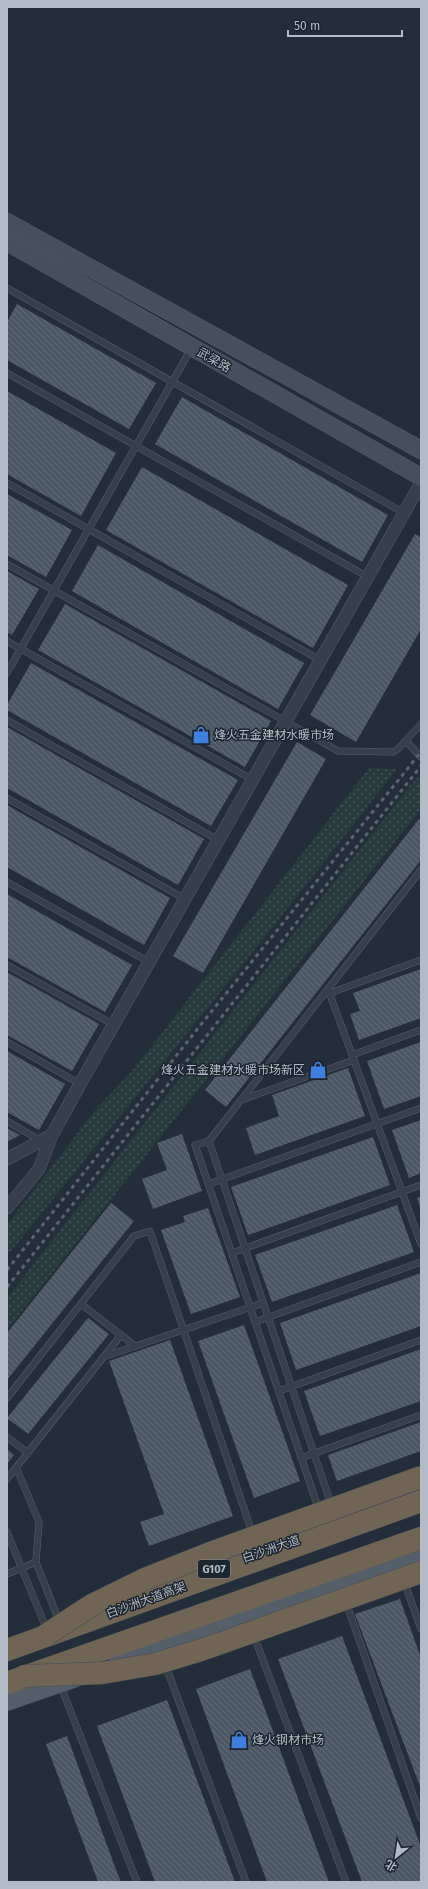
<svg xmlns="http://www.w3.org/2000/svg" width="428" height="1889" font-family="'Fira Sans','Noto Sans SC',sans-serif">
<defs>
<pattern id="grass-dots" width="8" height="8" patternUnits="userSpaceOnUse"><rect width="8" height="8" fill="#273b3c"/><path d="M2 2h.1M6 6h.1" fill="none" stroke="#445557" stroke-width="1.8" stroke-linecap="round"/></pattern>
<pattern id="building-back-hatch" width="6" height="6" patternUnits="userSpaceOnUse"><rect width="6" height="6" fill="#4c5865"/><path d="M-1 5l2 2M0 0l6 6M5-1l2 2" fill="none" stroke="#636e7a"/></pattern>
</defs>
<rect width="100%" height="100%" fill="#242e3a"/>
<!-- grass -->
<g fill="url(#grass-dots)">
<path d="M 369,768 L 397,769 L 272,928 L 7,1256 L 7,1225 L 97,1108 L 133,1070 Z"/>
<path d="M 417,777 L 421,780 L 421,809 L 7,1330 L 7,1298 Z"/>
</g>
<!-- building -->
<g fill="url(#building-back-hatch)">
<path d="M 17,304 L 156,383 L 129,429 L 7,360 L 7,322 Z"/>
<path d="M 7,391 L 116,453 L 81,516 L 7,474 Z"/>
<path d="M 182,397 L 388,515 L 362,562 L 155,444 Z"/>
<path d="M 142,467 L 348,585 L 313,648 L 106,530 Z"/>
<path d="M 7,494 L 72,530 L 46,577 L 7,555 Z"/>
<path d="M 415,534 L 421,537 L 421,629 L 356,742 L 310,715 Z"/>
<path d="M 98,545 L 304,663 L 278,709 L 72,591 Z"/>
<path d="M 7,571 L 39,589 L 12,635 L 7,632 Z"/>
<path d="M 65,604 L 271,721 L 245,767 L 38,650 Z"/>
<path d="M 31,663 L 238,780 L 211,826 L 7,710 L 7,705 Z"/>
<path d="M 7,727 L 204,839 L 178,885 L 7,788 Z"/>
<path d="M 297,742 L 326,759 L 203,973 L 173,956 Z"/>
<path d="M 7,805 L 170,898 L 144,945 L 7,867 Z"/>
<path d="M 419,819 L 421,820 L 421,860 L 226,1107 L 205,1090 Z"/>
<path d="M 7,894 L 132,965 L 105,1012 L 7,957 Z"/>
<path d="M 421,969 L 421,1018 L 359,1040 L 350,1014 L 360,1011 L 353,993 Z"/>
<path d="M 7,972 L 99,1024 L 72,1071 L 7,1035 Z"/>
<path d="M 421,1042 L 421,1096 L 384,1109 L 367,1061 Z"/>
<path d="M 7,1051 L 65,1084 L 39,1130 L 7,1112 Z"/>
<path d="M 348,1068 L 365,1116 L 255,1155 L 246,1128 L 279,1116 L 272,1095 Z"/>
<path d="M 421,1120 L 421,1173 L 409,1178 L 392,1130 Z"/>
<path d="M 7,1128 L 20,1135 L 7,1142 Z"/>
<path d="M 182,1134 L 202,1191 L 153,1209 L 142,1179 L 167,1170 L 157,1143 Z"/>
<path d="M 373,1137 L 390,1185 L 248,1235 L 231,1187 Z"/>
<path d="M 421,1197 L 421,1210 L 417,1198 Z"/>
<path d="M 111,1203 L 134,1221 L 7,1380 L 7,1333 Z"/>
<path d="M 397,1205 L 414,1252 L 272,1302 L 255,1255 Z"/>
<path d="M 208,1208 L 240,1297 L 191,1314 L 161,1230 L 185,1222 L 183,1216 Z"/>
<path d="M 421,1273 L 421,1326 L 296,1370 L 280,1323 Z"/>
<path d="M 88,1318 L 109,1334 L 28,1434 L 7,1418 Z"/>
<path d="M 244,1325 L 300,1481 L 254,1498 L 198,1341 Z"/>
<path d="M 170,1340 L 233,1516 L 149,1546 L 140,1522 L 164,1514 L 109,1361 Z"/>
<path d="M 421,1349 L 421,1401 L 320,1436 L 304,1391 Z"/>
<path d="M 421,1422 L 421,1451 L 337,1481 L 328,1455 Z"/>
<path d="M 7,1449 L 14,1455 L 7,1464 Z"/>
<path d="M 400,1599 L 421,1658 L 421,1789 L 355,1614 Z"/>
<path d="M 342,1636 L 421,1847 L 421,1882 L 362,1882 L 278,1659 Z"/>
<path d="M 250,1669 L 329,1882 L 267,1882 L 196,1689 Z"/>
<path d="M 167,1700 L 235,1882 L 155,1882 L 97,1726 Z"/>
<path d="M 67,1736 L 115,1867 L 121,1882 L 98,1882 L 46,1744 Z"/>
</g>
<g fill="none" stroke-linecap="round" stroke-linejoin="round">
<!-- lane casing -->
<g stroke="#565e68" stroke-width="7">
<g id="lane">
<path d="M 7,288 L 404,513"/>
<path d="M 7,373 L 368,577"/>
<path d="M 7,483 L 320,660"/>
<path d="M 7,564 L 338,751 L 393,752 L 398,749 L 421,724"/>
<path d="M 7,641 L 253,780"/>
<path d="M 7,673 L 191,349"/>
<path d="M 7,720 L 218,840"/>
<path d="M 406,741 L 421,757"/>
<path d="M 7,798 L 185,899"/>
<path d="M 7,882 L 149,962"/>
<path d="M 7,965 L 114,1025"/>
<path d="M 328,989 L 421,1244"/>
<path d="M 330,993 L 421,960"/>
<path d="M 7,1042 L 80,1084"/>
<path d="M 352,1055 L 421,1030"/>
<path d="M 241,1100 L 354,1060"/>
<path d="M 7,1121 L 41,1141"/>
<path d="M 209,1141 L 421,870"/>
<path d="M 209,1184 L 421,1108"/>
<path d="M 232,1253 L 421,1185"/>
<path d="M 81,1304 L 135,1346"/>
<path d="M 255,1322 L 421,1262"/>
<path d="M 103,1357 L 263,1303"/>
<path d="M 279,1391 L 421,1340"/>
<path d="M 7,1398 L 134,1236 L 150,1231 L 253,1535"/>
<path d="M 7,1437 L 28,1453"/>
<path d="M 301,1458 L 421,1415"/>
<path d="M 16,1467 L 39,1522 L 36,1562 L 59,1621"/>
<path d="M 7,1479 L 121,1335"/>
<path d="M 319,1510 L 195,1145 L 209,1141 L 338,1525"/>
<path d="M 7,1532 L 46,1628"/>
<path d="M 7,1574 L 36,1562"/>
<path d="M 404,1581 L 421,1629"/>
<path d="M 346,1602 L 421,1818"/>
<path d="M 254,1636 L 346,1882"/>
<path d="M 165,1664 L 246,1882"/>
<path d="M 60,1684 L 137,1882"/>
</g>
</g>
<!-- street casing -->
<g stroke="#565e68" stroke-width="13">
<g id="street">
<path d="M 7,1159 L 52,1135"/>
<path d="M 7,1208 L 39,1169 L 52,1135 L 80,1084 L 421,483"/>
</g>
</g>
<!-- secondary casing -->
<g stroke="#565e68" stroke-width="18">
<g id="secondary">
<path d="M 7,222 L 421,450"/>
<path d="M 7,242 L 421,477"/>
</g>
</g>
<!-- primary casing -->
<g stroke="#414953" stroke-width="20">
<g id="primary">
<path d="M 118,1663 L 421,1560"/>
<path d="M 7,1701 L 74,1678"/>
</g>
</g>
<!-- highway casing -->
<g stroke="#434b55" stroke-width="23">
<g id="highway">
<path d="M 7,1650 L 421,1501"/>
<path d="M 7,1683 L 421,1538"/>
</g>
</g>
<!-- lane -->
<use href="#lane" stroke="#37404a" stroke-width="6"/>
<!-- street -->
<use href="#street" stroke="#37404a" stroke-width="12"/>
<!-- secondary -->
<use href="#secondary" stroke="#464f5d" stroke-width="17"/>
<!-- primary -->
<use href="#primary" stroke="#555f6a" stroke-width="19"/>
<!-- highway -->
<use href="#highway" stroke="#706555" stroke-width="22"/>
<!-- rail -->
<g stroke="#5a6471" stroke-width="3" stroke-dasharray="4 4" stroke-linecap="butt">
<path d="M 7,1270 L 199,1027 L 421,752"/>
<path d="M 7,1287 L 421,766"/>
</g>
<!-- highway-bridge casing -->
<g stroke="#434b55" stroke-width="23" stroke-linecap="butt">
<g id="highway-bridge">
<path d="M 46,1635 L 92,1605 L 145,1579 L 213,1552 L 421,1477"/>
<path d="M 24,1676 L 102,1673 L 155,1664 L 204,1649 L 421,1572"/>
</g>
</g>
<!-- highway-bridge -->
<use href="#highway-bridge" stroke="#706555" stroke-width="22"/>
</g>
<!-- icons -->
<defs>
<g id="shop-bare" transform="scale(1.38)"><path d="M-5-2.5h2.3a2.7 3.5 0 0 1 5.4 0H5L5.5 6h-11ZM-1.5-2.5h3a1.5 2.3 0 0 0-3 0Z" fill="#3f7fe0" stroke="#1d252f" stroke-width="2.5" paint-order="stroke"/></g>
</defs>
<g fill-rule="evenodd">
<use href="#shop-bare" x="201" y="735"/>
<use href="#shop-bare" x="318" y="1070"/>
<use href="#shop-bare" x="239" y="1740"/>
</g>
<g text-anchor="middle" stroke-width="3" stroke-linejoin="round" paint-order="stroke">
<!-- shield labels -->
<rect fill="#1d252f" stroke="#868e99" stroke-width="1" x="198" y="1560" width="32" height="18" rx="3"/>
<g font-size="11" font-weight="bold" fill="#b3bbc6">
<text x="214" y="1573">G107</text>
</g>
<!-- street labels -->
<g font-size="12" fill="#b3bbc6" stroke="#1d252f">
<text transform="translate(214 360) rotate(30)" y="4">武梁路</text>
<text transform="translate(271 1549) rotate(-19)" y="4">白沙洲大道</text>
<text transform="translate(146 1600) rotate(-20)" y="4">白沙洲大道高架</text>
</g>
<!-- poi labels -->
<g font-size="12" fill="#b3bbc6" stroke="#1d252f" text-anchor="start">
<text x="214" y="739">烽火五金建材水暖市场</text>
<text x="305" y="1074" text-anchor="end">烽火五金建材水暖市场新区</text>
<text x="252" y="1744">烽火钢材市场</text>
</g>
</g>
<!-- border -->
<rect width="428" height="1889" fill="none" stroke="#b3bbc6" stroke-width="16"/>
<!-- north arrow -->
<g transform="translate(396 1857) rotate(210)" stroke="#1d252f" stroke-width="3" paint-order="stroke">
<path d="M0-3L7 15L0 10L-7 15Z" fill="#b3bbc6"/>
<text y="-6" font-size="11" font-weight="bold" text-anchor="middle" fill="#b3bbc6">北</text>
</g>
<!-- scale -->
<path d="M288 30v6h114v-6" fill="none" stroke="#b3bbc6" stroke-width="2"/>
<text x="294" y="30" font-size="12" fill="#b3bbc6" stroke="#1d252f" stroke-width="3" paint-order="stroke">50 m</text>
</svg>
